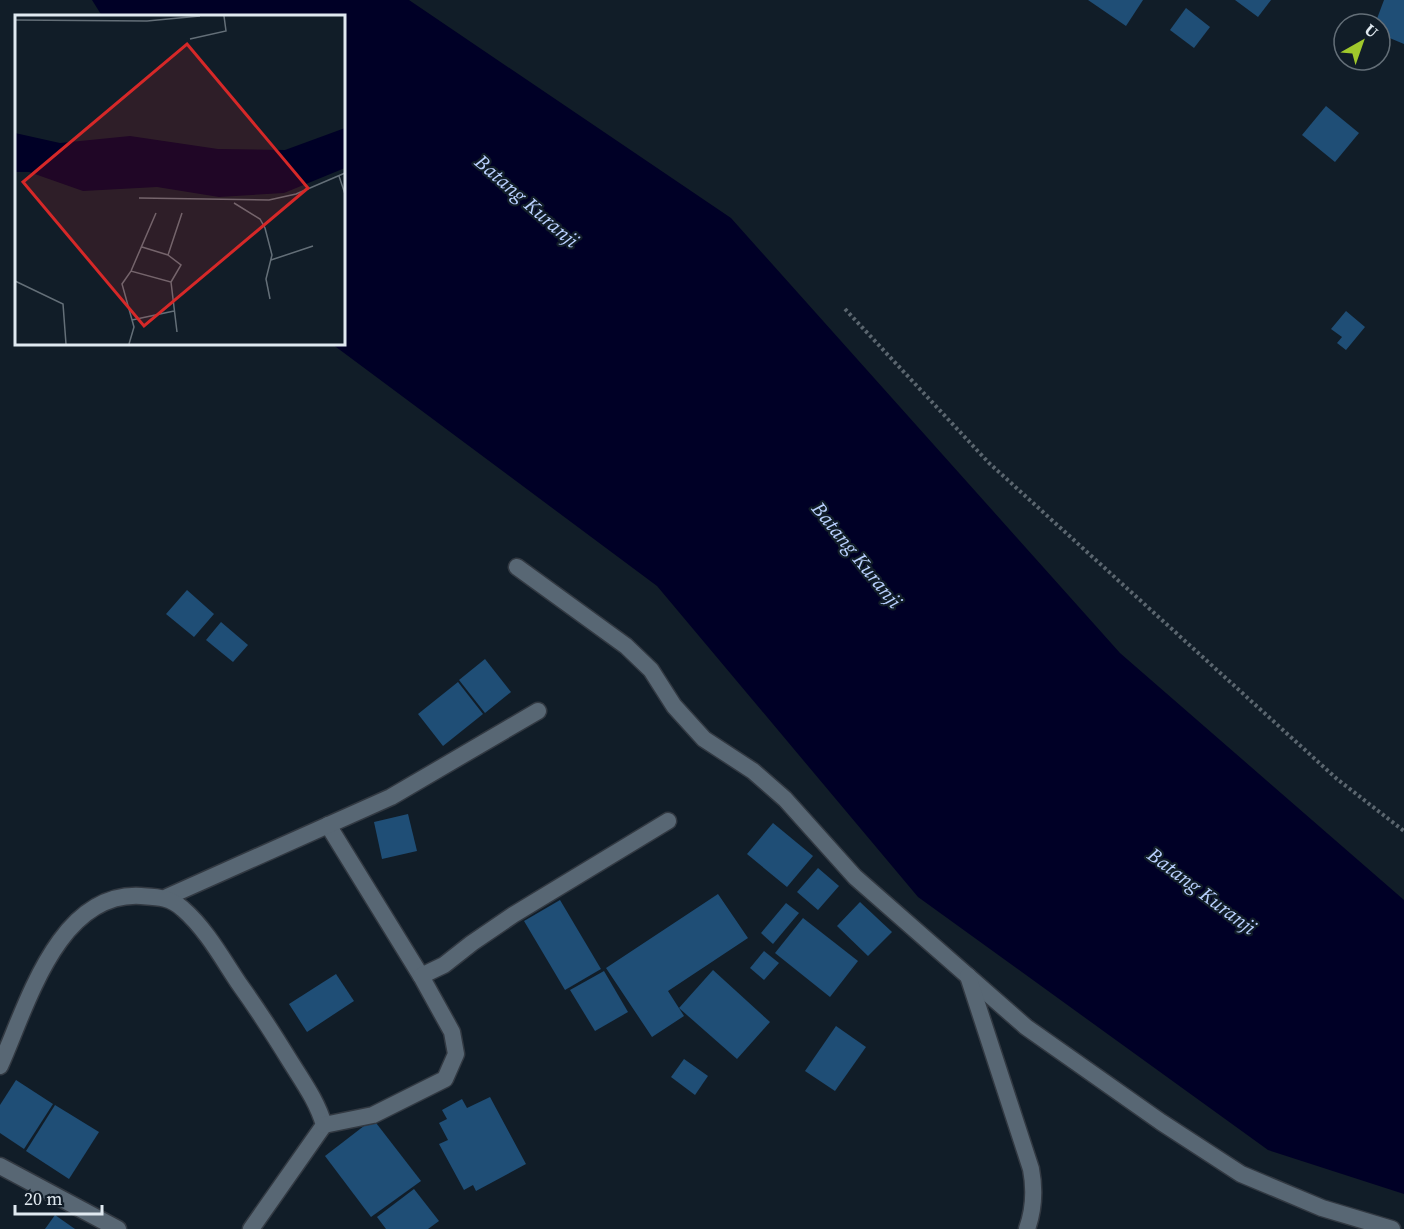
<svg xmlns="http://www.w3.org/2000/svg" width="1404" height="1229" font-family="'Source Serif 4',serif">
<rect width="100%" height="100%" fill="#111d28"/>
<!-- water -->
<path fill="#000026" d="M 92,0 L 409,0 L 731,218 L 1120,653 L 1404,900 L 1404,1194 L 1268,1150 L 918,897 L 657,586 L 332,344 L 344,344 L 344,16 L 102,16 Z"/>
<!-- building -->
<g fill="#1f4e76">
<path d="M 1088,0 L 1143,0 L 1126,26 Z"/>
<path d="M 1235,0 L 1271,0 L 1258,17 Z"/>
<path d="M 1384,0 L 1404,0 L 1404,44 L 1380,34 L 1380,24 L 1375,24 Z"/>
<path d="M 1186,8 L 1210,27 L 1194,48 L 1170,30 Z"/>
<path d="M 1326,106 L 1359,133 L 1335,162 L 1302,135 Z"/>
<path d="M 1346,311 L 1365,327 L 1346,350 L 1337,343 L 1342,337 L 1331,329 Z"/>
<path d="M 187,590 L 214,614 L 194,637 L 166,614 Z"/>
<path d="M 221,622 L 248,645 L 233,662 L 206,640 Z"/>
<path d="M 485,659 L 511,692 L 485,713 L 459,680 Z"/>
<path d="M 458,682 L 483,714 L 443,746 L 418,714 Z"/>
<path d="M 408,814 L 417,851 L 382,859 L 374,822 Z"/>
<path d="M 773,823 L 813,856 L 787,887 L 747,854 Z"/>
<path d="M 818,868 L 839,886 L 818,910 L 797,892 Z"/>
<path d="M 718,894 L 748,938 L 668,991 L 684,1016 L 652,1037 L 606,968 Z"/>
<path d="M 560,900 L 601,969 L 565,990 L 524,921 Z"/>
<path d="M 860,902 L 892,932 L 868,956 L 837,926 Z"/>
<path d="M 786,903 L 799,913 L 773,944 L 761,933 Z"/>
<path d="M 803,918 L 858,961 L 830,997 L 775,953 Z"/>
<path d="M 764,951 L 779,963 L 764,980 L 750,968 Z"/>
<path d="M 713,970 L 770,1022 L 737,1059 L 679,1008 Z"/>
<path d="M 604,971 L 628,1012 L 595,1031 L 570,990 Z"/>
<path d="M 336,974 L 354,1001 L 307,1032 L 289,1004 Z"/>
<path d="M 836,1026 L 866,1047 L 835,1091 L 805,1071 Z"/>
<path d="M 684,1059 L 708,1076 L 695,1095 L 671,1077 Z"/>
<path d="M 16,1080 L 53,1104 L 24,1149 L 0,1133 L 0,1105 Z"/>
<path d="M 490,1097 L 526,1164 L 476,1191 L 473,1185 L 464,1190 L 439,1144 L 448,1140 L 439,1123 L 447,1119 L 442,1110 L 462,1099 L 467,1108 Z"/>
<path d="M 55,1105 L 99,1132 L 69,1179 L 26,1151 Z"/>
<path d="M 373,1119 L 421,1181 L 371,1217 L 325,1156 Z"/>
<path d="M 414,1189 L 439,1221 L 428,1229 L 386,1229 L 377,1217 Z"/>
<path d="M 55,1215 L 75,1229 L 45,1229 Z"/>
</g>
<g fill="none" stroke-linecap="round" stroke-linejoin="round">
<!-- minor casing -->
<g stroke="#323942" stroke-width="19">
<g id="minor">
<path d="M 517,567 L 626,646 L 651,670 L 674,706 L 704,739 L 753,771 L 785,799 L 855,877 L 1026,1027 L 1161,1122 L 1241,1174 L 1322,1208 L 1392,1229"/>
<path d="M 328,825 L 421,976"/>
<path d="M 167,897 L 391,797 L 538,711"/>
<path d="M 968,976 L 1031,1169 C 1035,1190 1034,1209 1027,1229"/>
<path d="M 0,1066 C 27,1006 58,891 141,896 C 158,897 170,897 183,909 C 207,930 223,960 240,985 C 258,1010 274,1035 290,1061 C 303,1082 317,1101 324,1125 L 251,1229"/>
<path d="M 324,1125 L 373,1115 L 445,1079 L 456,1054 L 452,1032 L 421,976 L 444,965 L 472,943 L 513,915 L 668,821"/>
<path d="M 0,1166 L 118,1229"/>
</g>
</g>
<!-- path -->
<path stroke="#5b666f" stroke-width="4" stroke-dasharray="3 3" stroke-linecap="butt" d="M 845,309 L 989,463 L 1337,779 L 1404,831"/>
<!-- minor -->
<use href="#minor" stroke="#586774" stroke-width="16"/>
</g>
<g text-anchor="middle" stroke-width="4.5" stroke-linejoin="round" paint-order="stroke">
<!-- water labels -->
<g font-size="20" font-style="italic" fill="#b9d0fe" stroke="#111d28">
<text transform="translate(527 201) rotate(41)" y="7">Batang Kuranji</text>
<text transform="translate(857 555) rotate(51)" y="7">Batang Kuranji</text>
<text transform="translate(1202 891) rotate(37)" y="7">Batang Kuranji</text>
</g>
</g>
<!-- overview -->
<g transform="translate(15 15)">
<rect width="330" height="330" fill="#111d28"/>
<path d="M 330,113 L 330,153 L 269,178 L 204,182 L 142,172 L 68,176 L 14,157 L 0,157 L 0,118 L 45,128 L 115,121 L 203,134 L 270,135 Z" fill="#000026"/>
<path fill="none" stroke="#646f78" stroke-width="1.5" d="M 0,5 L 132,6 L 185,1M 175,24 L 211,16 L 209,1M 324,161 L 330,179M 124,183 L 254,185 L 281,179 L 330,158M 219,188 L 245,204 L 250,213 L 257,240 L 251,264 L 255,284M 127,232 L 153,240M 256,245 L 298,231M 116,256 L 141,198M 0,266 L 48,289 L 51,329M 156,267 L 166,250 L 153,240 L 167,198M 117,305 L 159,296M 114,329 L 119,312 L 107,269 L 116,256 L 156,267 L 162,317"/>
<path fill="#d62828" fill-opacity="0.15" stroke="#d62828" stroke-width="3" d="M 172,29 L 293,173 L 129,311 L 8,167 Z"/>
<rect width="330" height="330" fill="none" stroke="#e0e9f0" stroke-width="3"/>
</g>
<!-- north arrow -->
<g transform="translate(1362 42) rotate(40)"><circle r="28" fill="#111d28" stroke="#646f78" stroke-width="1.5"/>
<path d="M0-4.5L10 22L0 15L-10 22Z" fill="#a0c92c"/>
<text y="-9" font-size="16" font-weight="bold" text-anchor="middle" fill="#e0e9f0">U</text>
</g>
<!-- scale -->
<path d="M15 1205v9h87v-9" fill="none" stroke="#e0e9f0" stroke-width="3"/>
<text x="24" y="1205" font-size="18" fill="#e0e9f0" stroke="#111d28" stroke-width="4.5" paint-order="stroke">20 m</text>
</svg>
